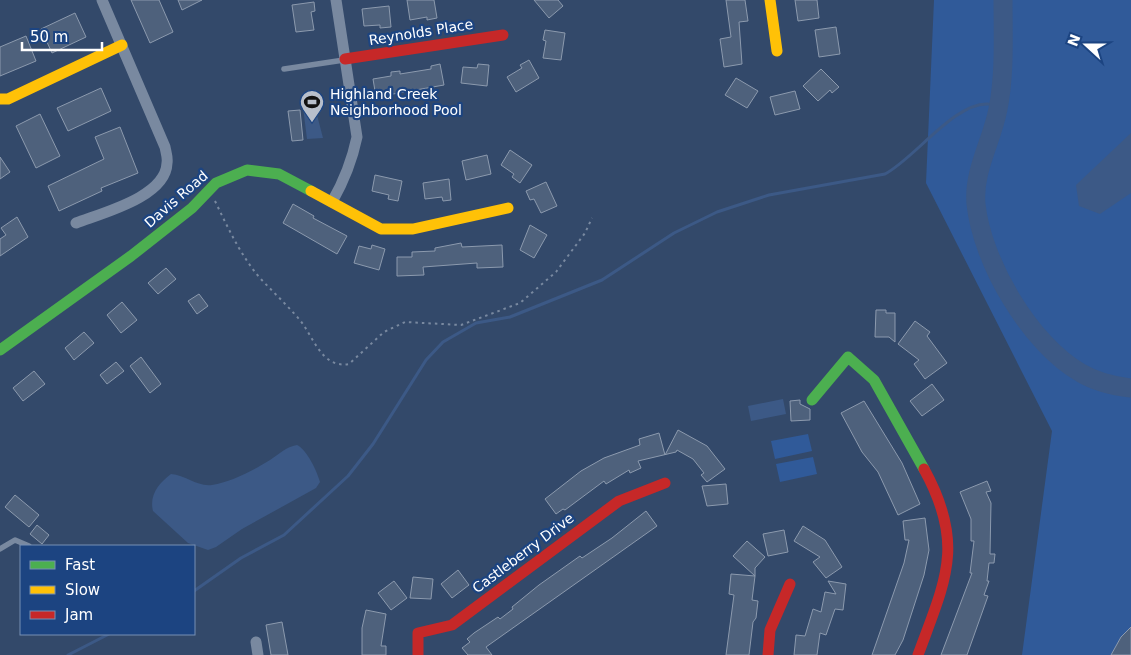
<svg xmlns="http://www.w3.org/2000/svg" width="1131" height="655" font-family="'DejaVu Sans',sans-serif">
<rect width="100%" height="100%" fill="#33496a"/>
<!-- green -->
<g fill="#305a99">
<path d="M 934,0 L 1131,0 L 1131,655 L 1022,655 L 1052,431 L 926,183 Z"/>
<path d="M 808,434 L 812,451 L 775,459 L 771,441 Z"/>
<path d="M 813,457 L 817,474 L 780,482 L 776,464 Z"/>
</g>
<!-- water -->
<g fill="#3c5986">
<path d="M 318,99 L 322,105 L 321,111 L 317,115 L 323,138 L 307,139 L 303,107 L 300,101 Z"/>
<path d="M 1131,133 L 1131,193 L 1100,214 L 1079,206 L 1076,185 Z"/>
<path d="M 783,399 L 786,414 L 751,421 L 748,406 Z"/>
<path d="M 297,445 C 307,450 317,471 320,482 L 316,488 L 242,529 L 216,547 L 208,550 L 188,543 L 153,511 C 149,495 159,483 171,474 C 186,475 197,487 212,485 C 231,482 254,470 270,460 C 279,454 286,447 297,445 Z"/>
</g>
<g fill="none" stroke-linecap="round" stroke-linejoin="round">
<!-- stream -->
<g stroke="#3c5986" stroke-width="3">
<path d="M 194,591 L 241,558 L 284,535 L 348,476 L 373,444 L 426,360 L 443,342 L 476,323 L 510,317 L 602,280 L 674,233 L 717,212 L 769,195 L 885,174 C 914,159 955,102 988,104 C 991,104 996,107 999,108"/>
<path d="M 68,655 L 109,634"/>
</g>
<!-- river -->
<path stroke="#3c5986" stroke-width="19" d="M 1003,0 C 1003,36 1005,74 998,109 C 992,141 973,171 976,204 C 982,262 1030,344 1081,373 C 1096,382 1113,386 1131,388"/>
</g>
<!-- building -->
<g fill="#4e617c" stroke="#8c9aae">
<path d="M 131,0 L 159,0 L 173,32 L 150,43 Z"/>
<path d="M 178,0 L 202,0 L 182,10 Z"/>
<path d="M 407,0 L 434,0 L 437,18 L 427,20 L 427,17 L 410,20 Z"/>
<path d="M 534,0 L 558,0 L 563,6 L 549,18 Z"/>
<path d="M 726,0 L 745,0 L 748,21 L 739,22 L 742,64 L 724,67 L 720,39 L 731,37 Z"/>
<path d="M 795,0 L 817,0 L 819,18 L 798,21 Z"/>
<path d="M 314,2 L 315,11 L 311,12 L 314,30 L 296,32 L 292,5 Z"/>
<path d="M 389,6 L 391,27 L 380,28 L 380,25 L 364,26 L 362,9 Z"/>
<path d="M 75,13 L 86,37 L 52,53 L 41,29 Z"/>
<path d="M 836,27 L 840,54 L 819,57 L 815,30 Z"/>
<path d="M 545,30 L 565,33 L 561,60 L 543,58 L 546,41 L 543,40 Z"/>
<path d="M 26,36 L 36,61 L 0,76 L 0,47 Z"/>
<path d="M 529,60 L 539,78 L 516,92 L 507,77 L 522,68 L 520,65 Z"/>
<path d="M 440,64 L 444,85 L 376,97 L 373,79 L 391,76 L 391,72 L 400,71 L 400,74 L 431,69 L 431,66 Z"/>
<path d="M 478,64 L 489,65 L 487,86 L 461,83 L 463,67 L 477,68 Z"/>
<path d="M 821,69 L 839,87 L 832,93 L 830,90 L 818,101 L 803,86 Z"/>
<path d="M 736,78 L 758,91 L 747,108 L 725,95 Z"/>
<path d="M 101,88 L 111,111 L 68,131 L 57,108 Z"/>
<path d="M 795,91 L 800,109 L 775,115 L 770,97 Z"/>
<path d="M 300,110 L 303,140 L 292,141 L 288,111 Z"/>
<path d="M 40,114 L 60,156 L 36,168 L 16,126 Z"/>
<path d="M 120,127 L 138,173 L 101,188 L 102,191 L 59,211 L 48,186 L 104,159 L 95,137 Z"/>
<path d="M 510,150 L 532,165 L 520,183 L 512,177 L 514,174 L 501,165 Z"/>
<path d="M 487,155 L 491,174 L 466,180 L 462,161 Z"/>
<path d="M 0,157 L 10,172 L 0,179 Z"/>
<path d="M 375,175 L 402,181 L 398,201 L 388,199 L 389,195 L 372,191 Z"/>
<path d="M 449,179 L 451,200 L 443,201 L 442,197 L 425,199 L 423,183 Z"/>
<path d="M 546,182 L 557,206 L 541,213 L 534,199 L 530,200 L 526,191 Z"/>
<path d="M 293,204 L 314,216 L 313,218 L 347,236 L 337,254 L 283,223 Z"/>
<path d="M 17,217 L 28,237 L 0,256 L 0,239 L 6,235 L 1,228 Z"/>
<path d="M 530,225 L 547,235 L 534,258 L 520,250 Z"/>
<path d="M 461,243 L 462,247 L 502,245 L 503,267 L 477,268 L 477,263 L 423,267 L 424,275 L 397,276 L 397,257 L 412,257 L 412,252 L 435,251 L 435,248 Z"/>
<path d="M 372,245 L 385,249 L 379,270 L 354,263 L 359,246 L 371,249 Z"/>
<path d="M 166,268 L 176,279 L 158,294 L 148,283 Z"/>
<path d="M 199,294 L 208,306 L 197,314 L 188,301 Z"/>
<path d="M 122,302 L 137,320 L 121,333 L 107,315 Z"/>
<path d="M 876,310 L 886,310 L 886,313 L 895,313 L 895,342 L 889,337 L 875,337 Z"/>
<path d="M 915,321 L 930,332 L 927,336 L 947,363 L 925,379 L 914,364 L 919,360 L 898,344 Z"/>
<path d="M 84,332 L 94,343 L 74,360 L 65,348 Z"/>
<path d="M 141,357 L 161,384 L 150,393 L 130,366 Z"/>
<path d="M 116,362 L 124,371 L 107,384 L 100,375 Z"/>
<path d="M 34,371 L 45,384 L 23,401 L 13,388 Z"/>
<path d="M 932,384 L 944,400 L 922,416 L 910,401 Z"/>
<path d="M 800,400 L 800,404 L 810,409 L 810,420 L 791,421 L 790,401 Z"/>
<path d="M 864,401 L 902,463 L 920,504 L 898,515 L 878,472 L 862,452 L 841,413 Z"/>
<path d="M 678,430 L 707,446 L 725,469 L 707,482 L 701,475 L 704,473 L 693,459 L 677,450 L 676,452 L 638,461 L 641,468 L 630,473 L 629,470 L 606,484 L 604,481 L 565,510 L 563,509 L 556,514 L 545,499 L 581,471 L 604,458 L 640,445 L 639,439 L 659,433 L 665,455 Z"/>
<path d="M 987,481 L 991,491 L 986,492 L 991,503 L 990,554 L 995,554 L 994,563 L 989,563 L 987,581 L 989,581 L 984,595 L 988,596 L 967,655 L 941,655 L 972,573 L 970,573 L 974,541 L 971,541 L 971,519 L 960,492 Z"/>
<path d="M 726,484 L 728,504 L 707,506 L 702,486 Z"/>
<path d="M 15,495 L 39,515 L 29,527 L 5,507 Z"/>
<path d="M 646,511 L 657,526 L 486,647 L 492,655 L 468,655 L 462,648 L 470,642 L 467,639 L 474,633 L 498,617 L 500,619 L 513,609 L 512,607 L 539,585 L 580,556 L 582,558 L 612,538 Z"/>
<path d="M 925,518 L 929,550 L 924,575 L 903,640 L 895,655 L 872,655 L 904,563 L 909,540 L 905,540 L 903,521 Z"/>
<path d="M 37,525 L 49,535 L 42,544 L 30,534 Z"/>
<path d="M 803,526 L 825,540 L 842,567 L 826,578 L 813,562 L 820,557 L 794,541 Z"/>
<path d="M 784,530 L 788,552 L 768,556 L 763,534 Z"/>
<path d="M 747,541 L 765,557 L 755,568 L 755,576 L 733,556 Z"/>
<path d="M 458,570 L 469,585 L 452,598 L 441,584 Z"/>
<path d="M 731,574 L 755,576 L 752,600 L 758,601 L 756,618 L 753,622 L 749,655 L 726,655 L 734,595 L 729,594 Z"/>
<path d="M 413,577 L 433,579 L 431,599 L 410,598 Z"/>
<path d="M 394,581 L 407,598 L 391,610 L 378,593 Z"/>
<path d="M 828,581 L 846,584 L 843,610 L 835,609 L 826,635 L 820,633 L 817,655 L 794,655 L 796,635 L 805,636 L 813,609 L 821,612 L 825,592 L 836,594 Z"/>
<path d="M 366,610 L 386,614 L 381,646 L 386,646 L 386,655 L 362,655 L 362,628 Z"/>
<path d="M 282,622 L 288,655 L 271,655 L 266,625 Z"/>
<path d="M 1131,627 L 1131,655 L 1111,655 L 1121,637 Z"/>
</g>
<g fill="none" stroke-linecap="round" stroke-linejoin="round">
<!-- path -->
<path stroke="#7989a0" stroke-width="2" stroke-dasharray="2.5 4" stroke-linecap="butt" d="M 215,201 C 228,228 240,254 259,277 C 272,291 286,304 299,319 C 313,335 321,369 349,364 L 384,332 L 405,322 L 461,325 L 520,303 L 556,272 L 585,233 L 592,218"/>
<!-- lane -->
<g stroke="#7989a0" stroke-width="5.5">
<path d="M 284,69 L 344,60"/>
<path d="M 0,549 L 15,540 L 29,546"/>
</g>
<!-- street -->
<g stroke="#7989a0" stroke-width="11">
<path d="M 332,202 C 344,181 352,161 357,137 L 336,0"/>
<path d="M 76,223 C 102,213 166,197 167,163 C 168,158 166,152 165,147 L 102,0"/>
<path d="M 256,642 L 258,655"/>
</g>
<!-- fast -->
<g stroke="#4caf50" stroke-width="11">
<path d="M 0,350 L 131,256 L 192,208 L 216,183 L 247,170 L 279,174 L 311,191"/>
<path d="M 812,400 L 848,357 L 874,380 L 924,469"/>
</g>
<!-- slow -->
<g stroke="#ffc107" stroke-width="11">
<path d="M 770,0 L 777,51"/>
<path d="M 0,99 L 8,99 L 122,45"/>
<path d="M 311,191 L 381,229 L 413,229 L 508,208"/>
</g>
<!-- jam -->
<g stroke="#c62828" stroke-width="11">
<path d="M 345,59 L 503,35"/>
<path d="M 418,655 L 418,633 L 452,625 L 619,501 L 665,483"/>
<path d="M 768,655 L 770,630 L 790,584"/>
<path d="M 918,655 C 945,581 966,545 924,469"/>
</g>
</g>
<!-- icons -->
<defs>
<g id="stadium-pin" transform="scale(1.25)"><path d="M0 17L-7.5 6A9.5 9.5 0 1 1 7.5 6Z" fill="#b8bfcb" stroke="#1c4481"/><path d="M0-5a6.5 5 0 1 0 0 10a6.5 5 0 1 0 0-10ZM-3.5-1.8h7v3.6h-7Z" fill="#111"/></g>
</defs>
<g fill-rule="evenodd">
<use href="#stadium-pin" x="312" y="102"/>
</g>
<g text-anchor="middle" stroke-width="4.5" stroke-linejoin="round" paint-order="stroke">
<!-- street labels -->
<g font-size="14" fill="#fff" stroke="#1c4481">
<text transform="translate(421 32) rotate(-9)" y="5">Reynolds Place</text>
<text transform="translate(176 199) rotate(-41)" y="5">Davis Road</text>
<text transform="translate(523 553) rotate(-37)" y="5">Castleberry Drive</text>
</g>
<!-- poi labels -->
<g font-size="14" fill="#fff" stroke="#1c4481" text-anchor="start">
<text x="330" y="99">Highland Creek<tspan x="330" dy="16">Neighborhood Pool</tspan></text>
</g>
</g>
<!-- legend -->
<rect x="20" y="545" width="175" height="90" fill="#1c4481" stroke="#778fb3"/>
<rect x="30" y="561" width="25" height="8" fill="#4caf50" stroke="#778fb3"/>
<text x="65" y="570" font-size="15" fill="#ffffff">Fast</text>
<rect x="30" y="586" width="25" height="8" fill="#ffc107" stroke="#778fb3"/>
<text x="65" y="595" font-size="15" fill="#ffffff">Slow</text>
<rect x="30" y="611" width="25" height="8" fill="#c62828" stroke="#778fb3"/>
<text x="65" y="620" font-size="15" fill="#ffffff">Jam</text>
<!-- north arrow -->
<g transform="translate(1086 45) rotate(291)" stroke="#1c4481" stroke-width="4" paint-order="stroke">
<path d="M0-4L9 19L0 12L-9 19Z" fill="#ffffff"/>
<text y="-8" font-size="14" font-weight="bold" text-anchor="middle" fill="#ffffff">N</text>
</g>
<!-- scale -->
<path d="M22 42v8h80v-8" fill="none" stroke="#ffffff" stroke-width="2.5"/>
<text x="30" y="42" font-size="15" fill="#ffffff" stroke="#1c4481" stroke-width="4" paint-order="stroke">50 m</text>
</svg>
